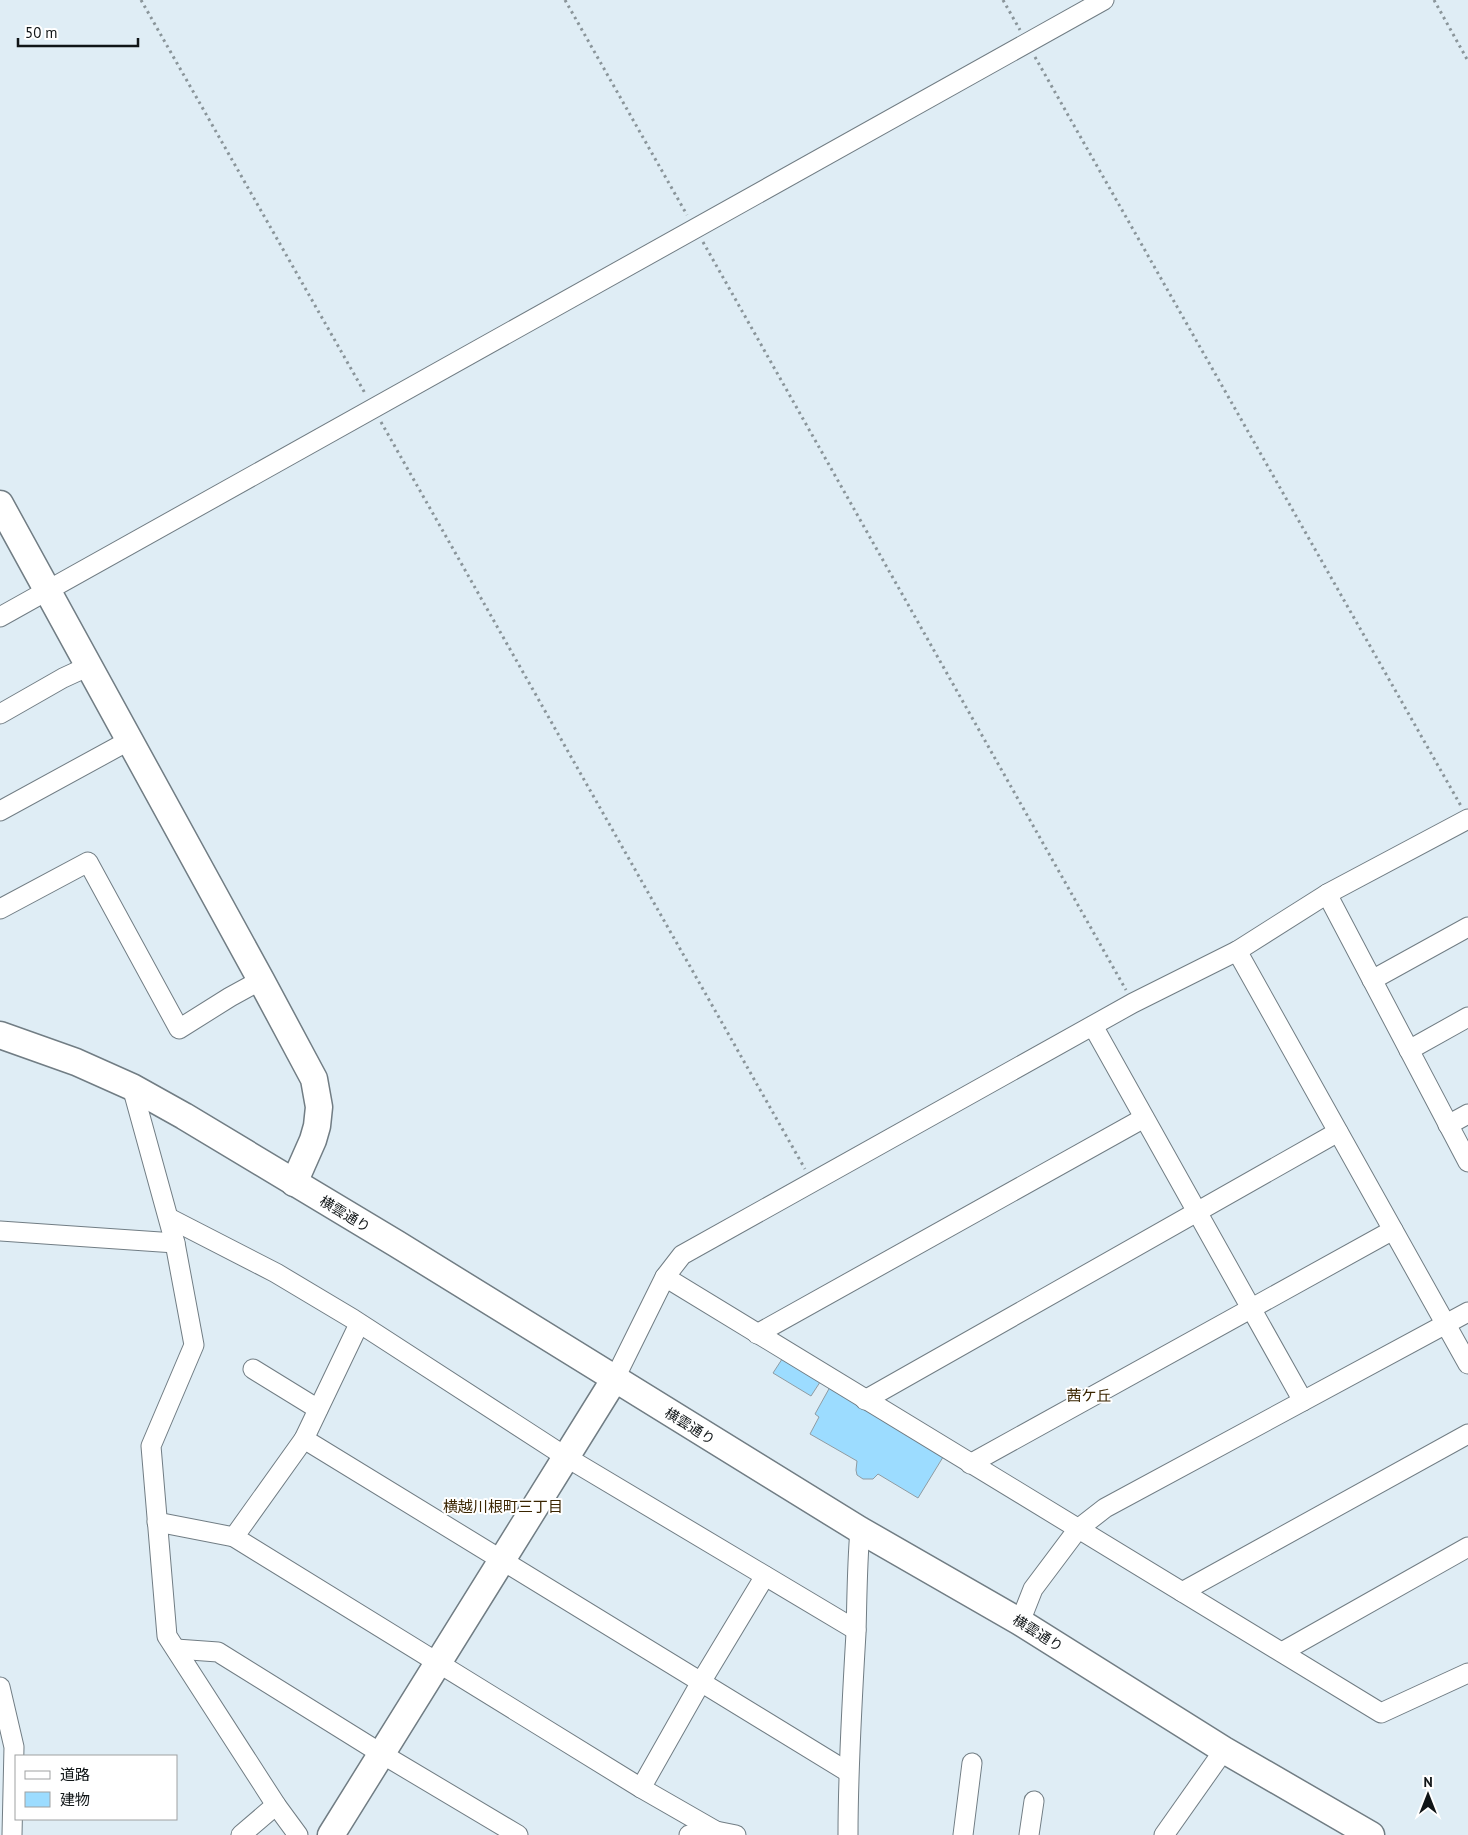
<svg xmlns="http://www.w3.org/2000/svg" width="1468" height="1835" font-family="'PT Sans','Noto Sans JP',sans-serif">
<rect width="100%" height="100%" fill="#dfedf5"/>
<g fill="#9cdcff" stroke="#8f9ca3">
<path d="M786,1353l38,23 -13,20 -38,-23z"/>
<path d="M830,1387l118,62 -30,49 -40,-24 -5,5h-10l-6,-4 -1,-5 1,-9 -47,-27 9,-17 -4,-3z"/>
</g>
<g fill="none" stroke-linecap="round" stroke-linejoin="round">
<g stroke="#717d84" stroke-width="21">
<g id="street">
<path d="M0,617l1104,-617"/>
<path d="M0,714l63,-36 26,-12"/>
<path d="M0,811l130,-71"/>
<path d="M1327,894l141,268"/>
<path d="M0,909l88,-47 91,167 51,-32 31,-17"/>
<path d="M1237,951l231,413"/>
<path d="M1372,980l96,-53"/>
<path d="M1093,1026l210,375"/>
<path d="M1409,1050l59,-33"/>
<path d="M132,1087l43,156 19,102 -43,101 16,190 109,169 22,30"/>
<path d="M1448,1125l20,-11"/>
<path d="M169,1218l107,55 77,46 213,138 290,173"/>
<path d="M0,1231l175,12"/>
<path d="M665,1277l716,436 87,-40"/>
<path d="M359,1324l-55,115 -70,98 407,251 75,43 20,4"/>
<path d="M757,1334l387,-216"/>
<path d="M253,1369l65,40"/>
<path d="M614,1380l51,-103 17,-22 451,-252 104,-52 90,-57 141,-75"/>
<path d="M865,1400l473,-268"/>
<path d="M304,1439l544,333"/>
<path d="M970,1464l423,-234"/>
<path d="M157,1522l77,15"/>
<path d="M1182,1592l286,-158"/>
<path d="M1020,1622l13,-33 45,-60 27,-21 363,-196"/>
<path d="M176,1649l42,3 164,102 136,81"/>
<path d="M1282,1652l186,-105"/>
<path d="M0,1687l14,60 -2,88"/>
<path d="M641,1788l60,-106 64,-106"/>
<path d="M241,1835l35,-30"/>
<path d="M689,1835l27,-4"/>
<path d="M848,1835c0,-67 4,-135 8,-202 1,-34 1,-68 4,-103"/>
<path d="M963,1835l9,-72"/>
<path d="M1029,1835l5,-34"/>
<path d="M1164,1835l60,-85"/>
</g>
</g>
<g stroke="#717d84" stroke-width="29">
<g id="secondary">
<path d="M0,504l261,476 53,99 5,28 -2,19 -4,14 -19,43"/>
<path d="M0,1035l76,27 56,25 52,29 213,128 463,286 160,92 204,128 147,85"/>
<path d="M331,1835l283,-455"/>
</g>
</g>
<g stroke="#8a959a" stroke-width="3" stroke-dasharray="2.5 4" stroke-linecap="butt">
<path d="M141,0l225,395"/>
<path d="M565,0l122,215"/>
<path d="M1003,0l17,30"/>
<path d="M1434,0l34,61"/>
<path d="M1035,57l426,749"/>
<path d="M703,242l423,748"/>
<path d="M381,422l424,747"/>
</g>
<use href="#street" stroke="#fff" stroke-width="19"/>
<use href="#secondary" stroke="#fff" stroke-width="26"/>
</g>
<g text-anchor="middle" stroke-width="4" stroke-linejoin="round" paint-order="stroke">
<g font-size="14" fill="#101517" stroke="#fff">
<text transform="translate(345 1214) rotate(31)" y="5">横雲通り</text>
<text transform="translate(690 1426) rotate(32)" y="5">横雲通り</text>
<text transform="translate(1038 1633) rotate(32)" y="5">横雲通り</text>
</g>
<g font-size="15" fill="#3a2500" stroke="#fff">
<text x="1089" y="1401">茜ケ丘</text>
<text x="503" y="1512">横越川根町三丁目</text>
</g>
</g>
<rect x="15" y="1755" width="162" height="65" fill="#ffffff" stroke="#9fa1a2"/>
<rect x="25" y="1771" width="25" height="8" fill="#ffffff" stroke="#9fa1a2"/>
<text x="60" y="1780" font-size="15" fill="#101517">道路</text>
<rect x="25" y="1792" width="25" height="15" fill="#9cdcff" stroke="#9fa1a2"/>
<text x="60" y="1805" font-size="15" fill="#101517">建物</text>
<g transform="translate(1428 1795)" stroke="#ffffff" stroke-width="4" paint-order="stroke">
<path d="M0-4L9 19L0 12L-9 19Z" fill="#101517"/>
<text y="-8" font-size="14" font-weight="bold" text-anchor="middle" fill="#101517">N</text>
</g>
<path d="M18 38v8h120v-8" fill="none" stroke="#101517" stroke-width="2.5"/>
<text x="25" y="38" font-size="15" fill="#101517" stroke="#ffffff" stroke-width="4" paint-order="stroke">50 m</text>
</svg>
